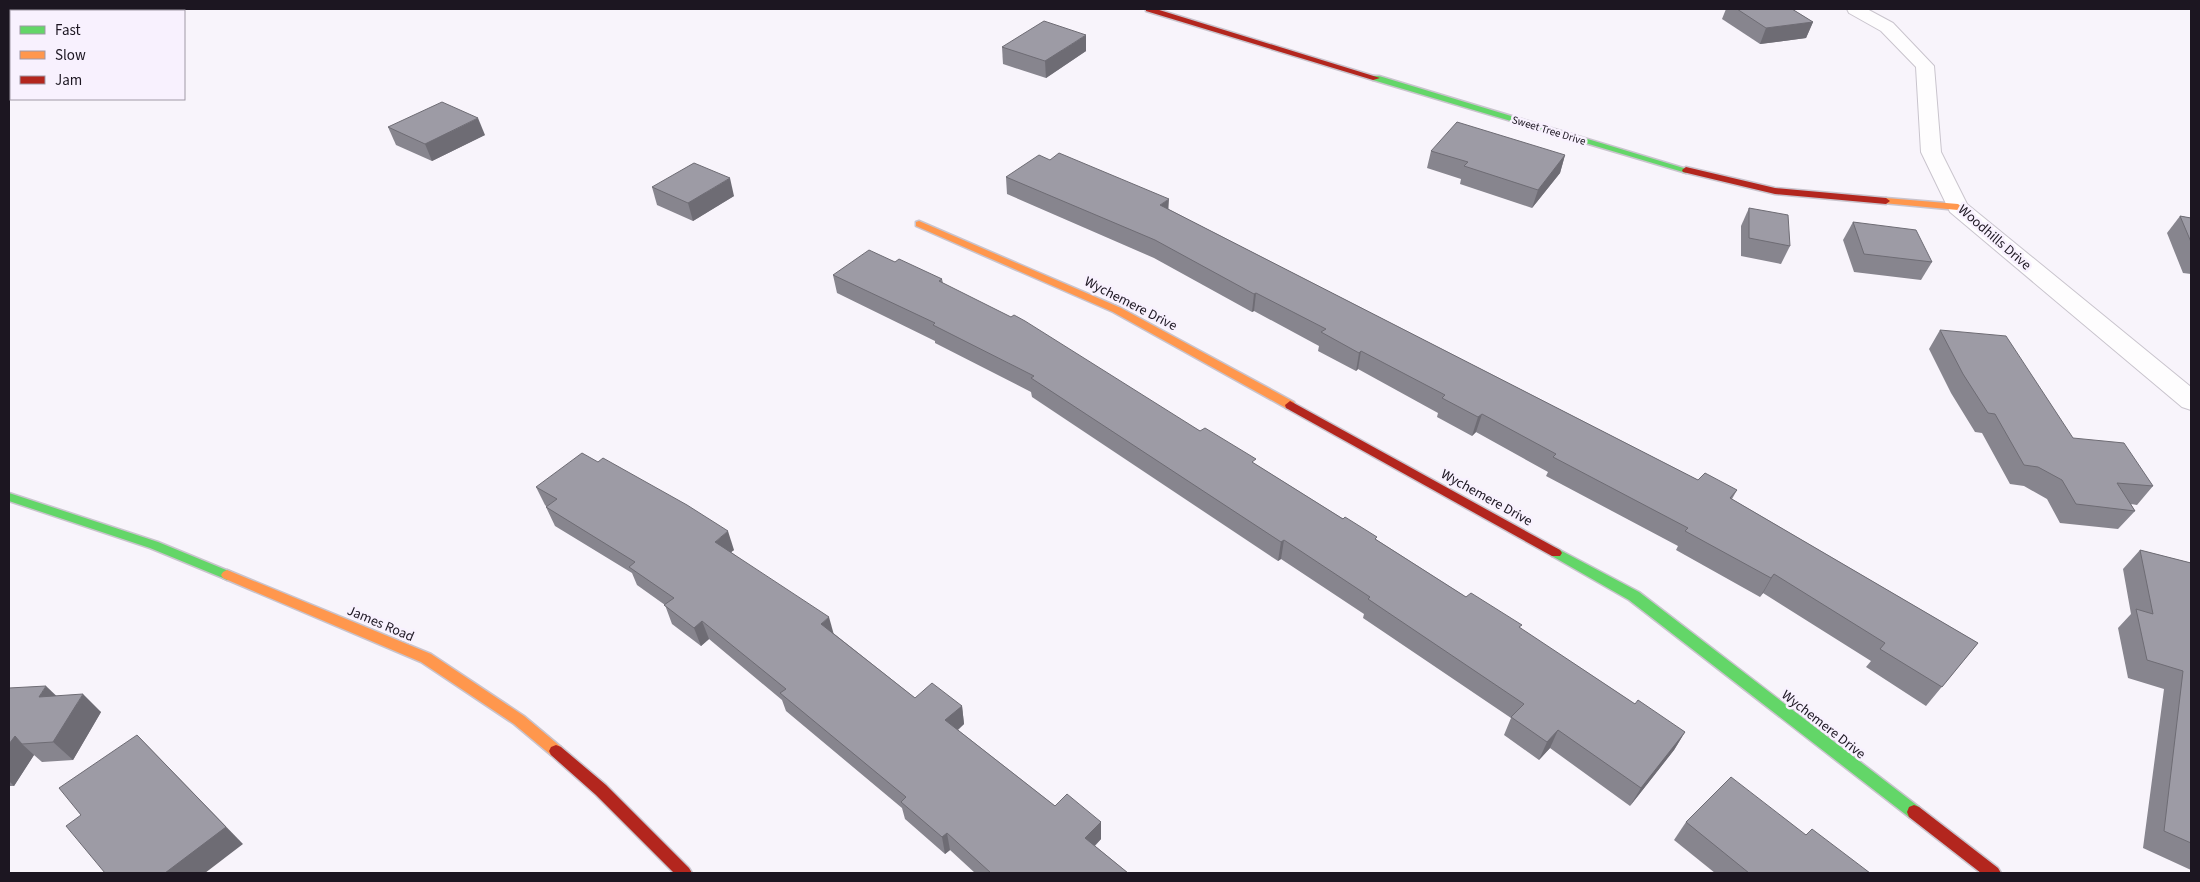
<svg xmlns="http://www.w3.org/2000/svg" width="2200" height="882" font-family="'Source Sans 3',sans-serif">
<rect width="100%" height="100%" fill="#f8f4fb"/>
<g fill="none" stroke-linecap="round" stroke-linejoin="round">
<g stroke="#c9c4cd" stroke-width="2">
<path id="street" d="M1847,9h20l26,14 41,43 7,86 26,52 224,183v23l-9,-3 -232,-195 -29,-60 -5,-85 -35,-36 -32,-18z"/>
</g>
<g stroke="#c9c4cd" stroke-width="3">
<g id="fast">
<path d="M1373,76h6l311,94 -4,3 -3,-1 -310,-92z"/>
<path d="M9,493l149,49 73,30 2,3 -2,3 -4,2 -4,-2 -73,-30 -141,-47z"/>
<path d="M1556,548l83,44 280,215 2,5 -2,5 -5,2 -5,-2 -280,-217 -77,-44 -2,-3 2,-3z"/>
</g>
</g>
<g stroke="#c9c4cd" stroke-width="3">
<g id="slow">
<path d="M1886,198l72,6 4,3 -4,3 -75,-7 -1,-2z"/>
<path d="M919,221l202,87 173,94 1,3 -5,4 -4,-1 -173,-96 -197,-86v-4z"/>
<path d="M227,570l204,84 93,62 37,31 2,4 -2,4 -5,2 -5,-2 -37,-31 -93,-62 -198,-84 -2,-3 2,-3z"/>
</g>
</g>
<g stroke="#c9c4cd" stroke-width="3">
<g id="jam">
<path d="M1146,9h10l224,69 -7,2 -227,-69z"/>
<path d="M1686,167l89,21 111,10 4,3 -4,3 -111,-10 -92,-22 -1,-2z"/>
<path d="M1290,401l270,149 2,3 -2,3h-8l-266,-148 -1,-3z"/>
<path d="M556,745l5,2 45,38 83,83 3,5h-18l-78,-78 -45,-40 -2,-4 2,-4z"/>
<path d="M1914,805l5,2 79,61 3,5h-20l-72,-56 -2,-5 2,-5z"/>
</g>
</g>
<use href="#street" fill="#fefdfe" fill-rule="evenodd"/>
<use href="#fast" fill="#63d668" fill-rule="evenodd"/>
<use href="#slow" fill="#ff974d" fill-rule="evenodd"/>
<use href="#jam" fill="#b3261e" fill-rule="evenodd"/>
</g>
<g fill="#87858e">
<path d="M1726,9h66l21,13 -7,16 -46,6 -38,-25z"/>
<path d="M1002,47l84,4 -40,27 -43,-14z"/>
<path d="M388,127l97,8 -53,26 -36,-16z"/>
<path d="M1431,151l134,4 -5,18 -28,35 -72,-24 1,-5 -34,-11z"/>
<path d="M1050,160l118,49 530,271 39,10 -5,9 246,144 -52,63 -60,-39 5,-6 -108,-68 -3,4 -84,-47 2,-4 -132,-70 2,-4 -72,-40 -4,4 -35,-19 1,-4 -80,-44 -2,2 -38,-20 1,-5 -65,-35 -2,1 -98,-54 -147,-64 -1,-17z"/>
<path d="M652,187l82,9 -41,25 -36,-16z"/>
<path d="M1749,208l41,38 -9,18 -40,-8v-30z"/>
<path d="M2180,216l11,2v56l-8,-1 -16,-40z"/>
<path d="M1853,222l79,40 -11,18 -67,-8 -11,-32z"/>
<path d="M833,275l109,4 1,4 257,148 55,33 122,76 89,57 54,31 115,76 50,28 -11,18 -44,56 -80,-58 -11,12 -35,-25 7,-17 -148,-100 1,-4 -83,-55 -3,2 -246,-164 -1,-5 -96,-49v-2l-98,-48z"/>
<path d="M1940,330l133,108 80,48 -16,19 -6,-1 4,7 -17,18 -58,-6 -13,-24 -23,-13 -14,-2 -28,-51 -7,-1 -24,-39 -22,-44z"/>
<path d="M536,487l198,63 -3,2 184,146 47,8 2,18 -6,6 97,76 46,33 -6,7 33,27h-153l-25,-23 -5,4 -40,-35 -3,-11 -116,-97 -4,-11 -73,-61 -8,7 -29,-22 -7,-19 -28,-20 -5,-12 -77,-47 -9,-19h1l-2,-2z"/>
<path d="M2140,550l51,13v307l-48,-22 21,-159 -36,-11 -10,-50 13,-14 -8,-45z"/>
<path d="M9,688l47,8 45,16 -28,48 -31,2 -8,-7 -20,31h-5z"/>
<path d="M1686,822l120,13 64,38h-155l-41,-33z"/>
</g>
<g fill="#6e6c74">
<path d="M1813,22l-7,16 -46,6 6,-16z"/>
<path d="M1086,35v16l-40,27 -1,-17z"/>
<path d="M478,118l7,17 -53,26 -7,-17z"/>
<path d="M1565,155l-5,18 -28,35 6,-18z"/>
<path d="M730,178l4,18 -41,25 -5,-18z"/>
<path d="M1169,199l-1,17 -8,-11z"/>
<path d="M1256,293l-2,18 -2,1 2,-18z"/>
<path d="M1361,351l-3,18 -2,2 3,-18z"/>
<path d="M1482,414l-6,18 -4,4 6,-19z"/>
<path d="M728,531l6,19 -13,10 -6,-18z"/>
<path d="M1284,540l-3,19 -3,2 3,-19z"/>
<path d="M1774,574l-11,19 -3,4 11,-19z"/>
<path d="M829,617l5,18 -13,-11z"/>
<path d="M702,621l7,18 -8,7 -7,-18z"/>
<path d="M46,686l19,18 -26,-7z"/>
<path d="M83,694l18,18 -28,48 -20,-18z"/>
<path d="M962,706l2,18 -16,14 -3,-18z"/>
<path d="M1558,730l-8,18 -11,12 8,-18z"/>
<path d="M1685,732l-11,18 -44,56 11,-18z"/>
<path d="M137,735l106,109 -38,29h-40z"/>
<path d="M15,736l7,8 12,11 -20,31 -5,-5v-37z"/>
<path d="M1101,822v17l-16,16v-17z"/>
<path d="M947,833l3,17 -5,4 -3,-17z"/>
</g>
<g fill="#9d9ba5" stroke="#6e6c74">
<path d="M1737,9h55l21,13 -47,6z"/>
<path d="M1044,21l42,14 -41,26 -43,-14z"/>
<path d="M442,102l36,16 -53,26 -37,-17z"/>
<path d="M1457,122l108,33 -27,35 -74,-24 4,-4 -37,-11z"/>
<path d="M1059,153l110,46 -9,6 538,275 7,-7 32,17 -7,8 248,145 -36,44 -62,-38 5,-6 -111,-69 -3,4 -86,-47 3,-3 -135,-71 3,-3 -74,-40 -4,3 -36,-19 3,-3 -84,-44 -2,2 -38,-21 5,-3 -70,-36 -2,1 -99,-54 -149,-63 33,-22 11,5z"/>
<path d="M694,163l36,15 -42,25 -36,-16z"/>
<path d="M1749,208l39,7 2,31 -41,-8z"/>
<path d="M2180,216l11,2v24z"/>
<path d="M1853,222l63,8 16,32 -68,-8z"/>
<path d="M869,250l26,12 4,-3 43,20 -3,2 72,36 3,-2 11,6 175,110 5,-3 51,31 -4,3 91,57 2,-2 32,20 -2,2 91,58 5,-4 51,32 -3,2 116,77 3,-4 47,32 -44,56 -83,-58 -11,12 -36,-25 13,-13 -156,-105 2,-2 -86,-57 -3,2 -250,-164 3,-2 -101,-51 2,-2 -102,-48z"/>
<path d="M1940,330l66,6 67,102 51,5 29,43 -36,-3 18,28 -59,-7 -14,-24 -24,-13 -14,-2 -29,-51 -7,-1 -25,-39z"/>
<path d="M582,453l16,9 5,-4 84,47 41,26 -13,11 114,75 -8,7 94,74 17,-15 30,23 -17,14 110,86 12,-12 34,28 -16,16 43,35h-137l-44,-40 -5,4 -41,-35 5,-5 -126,-104 6,-4 -84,-68 -8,7 -30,-23 10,-7 -45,-31 6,-5 -89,-55 11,-8 -21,-12z"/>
<path d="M2140,550l51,13v280l-27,-12 19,-160 -36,-11 -11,-51 17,5z"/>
<path d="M46,686l-7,11 44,-3 -30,48 -31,2 -7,-8 -6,8v-56z"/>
<path d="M137,735l89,92 -61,46h-60l-39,-47 15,-11 -22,-27z"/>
<path d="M1731,777l75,58 6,-6 58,44h-121l-63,-51z"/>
</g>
<g text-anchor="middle" stroke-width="5" stroke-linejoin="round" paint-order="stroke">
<g font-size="11" fill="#1c1621" stroke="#f8f1fe">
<text transform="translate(1549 130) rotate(17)" y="4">Sweet Tree Drive</text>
</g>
<g font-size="14" fill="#1c1621" stroke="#f8f1fe">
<text transform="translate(1995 237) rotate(41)" y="5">Woodhills Drive</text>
<text transform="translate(1131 303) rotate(27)" y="5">Wychemere Drive</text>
<text transform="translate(1487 497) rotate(29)" y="5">Wychemere Drive</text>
<text transform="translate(381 623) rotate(23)" y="5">James Road</text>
<text transform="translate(1824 724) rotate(38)" y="5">Wychemere Drive</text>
</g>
</g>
<rect width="2200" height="882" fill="none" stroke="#1c1621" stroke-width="20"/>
<rect x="10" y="10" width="175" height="90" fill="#f8f1fe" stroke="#a099a6"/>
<rect x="20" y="26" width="25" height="8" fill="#63d668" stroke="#a099a6"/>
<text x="55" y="35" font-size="15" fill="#1c1621">Fast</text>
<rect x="20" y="51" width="25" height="8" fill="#ff974d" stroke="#a099a6"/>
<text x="55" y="60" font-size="15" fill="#1c1621">Slow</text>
<rect x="20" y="76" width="25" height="8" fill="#b3261e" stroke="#a099a6"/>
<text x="55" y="85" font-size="15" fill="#1c1621">Jam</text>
</svg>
